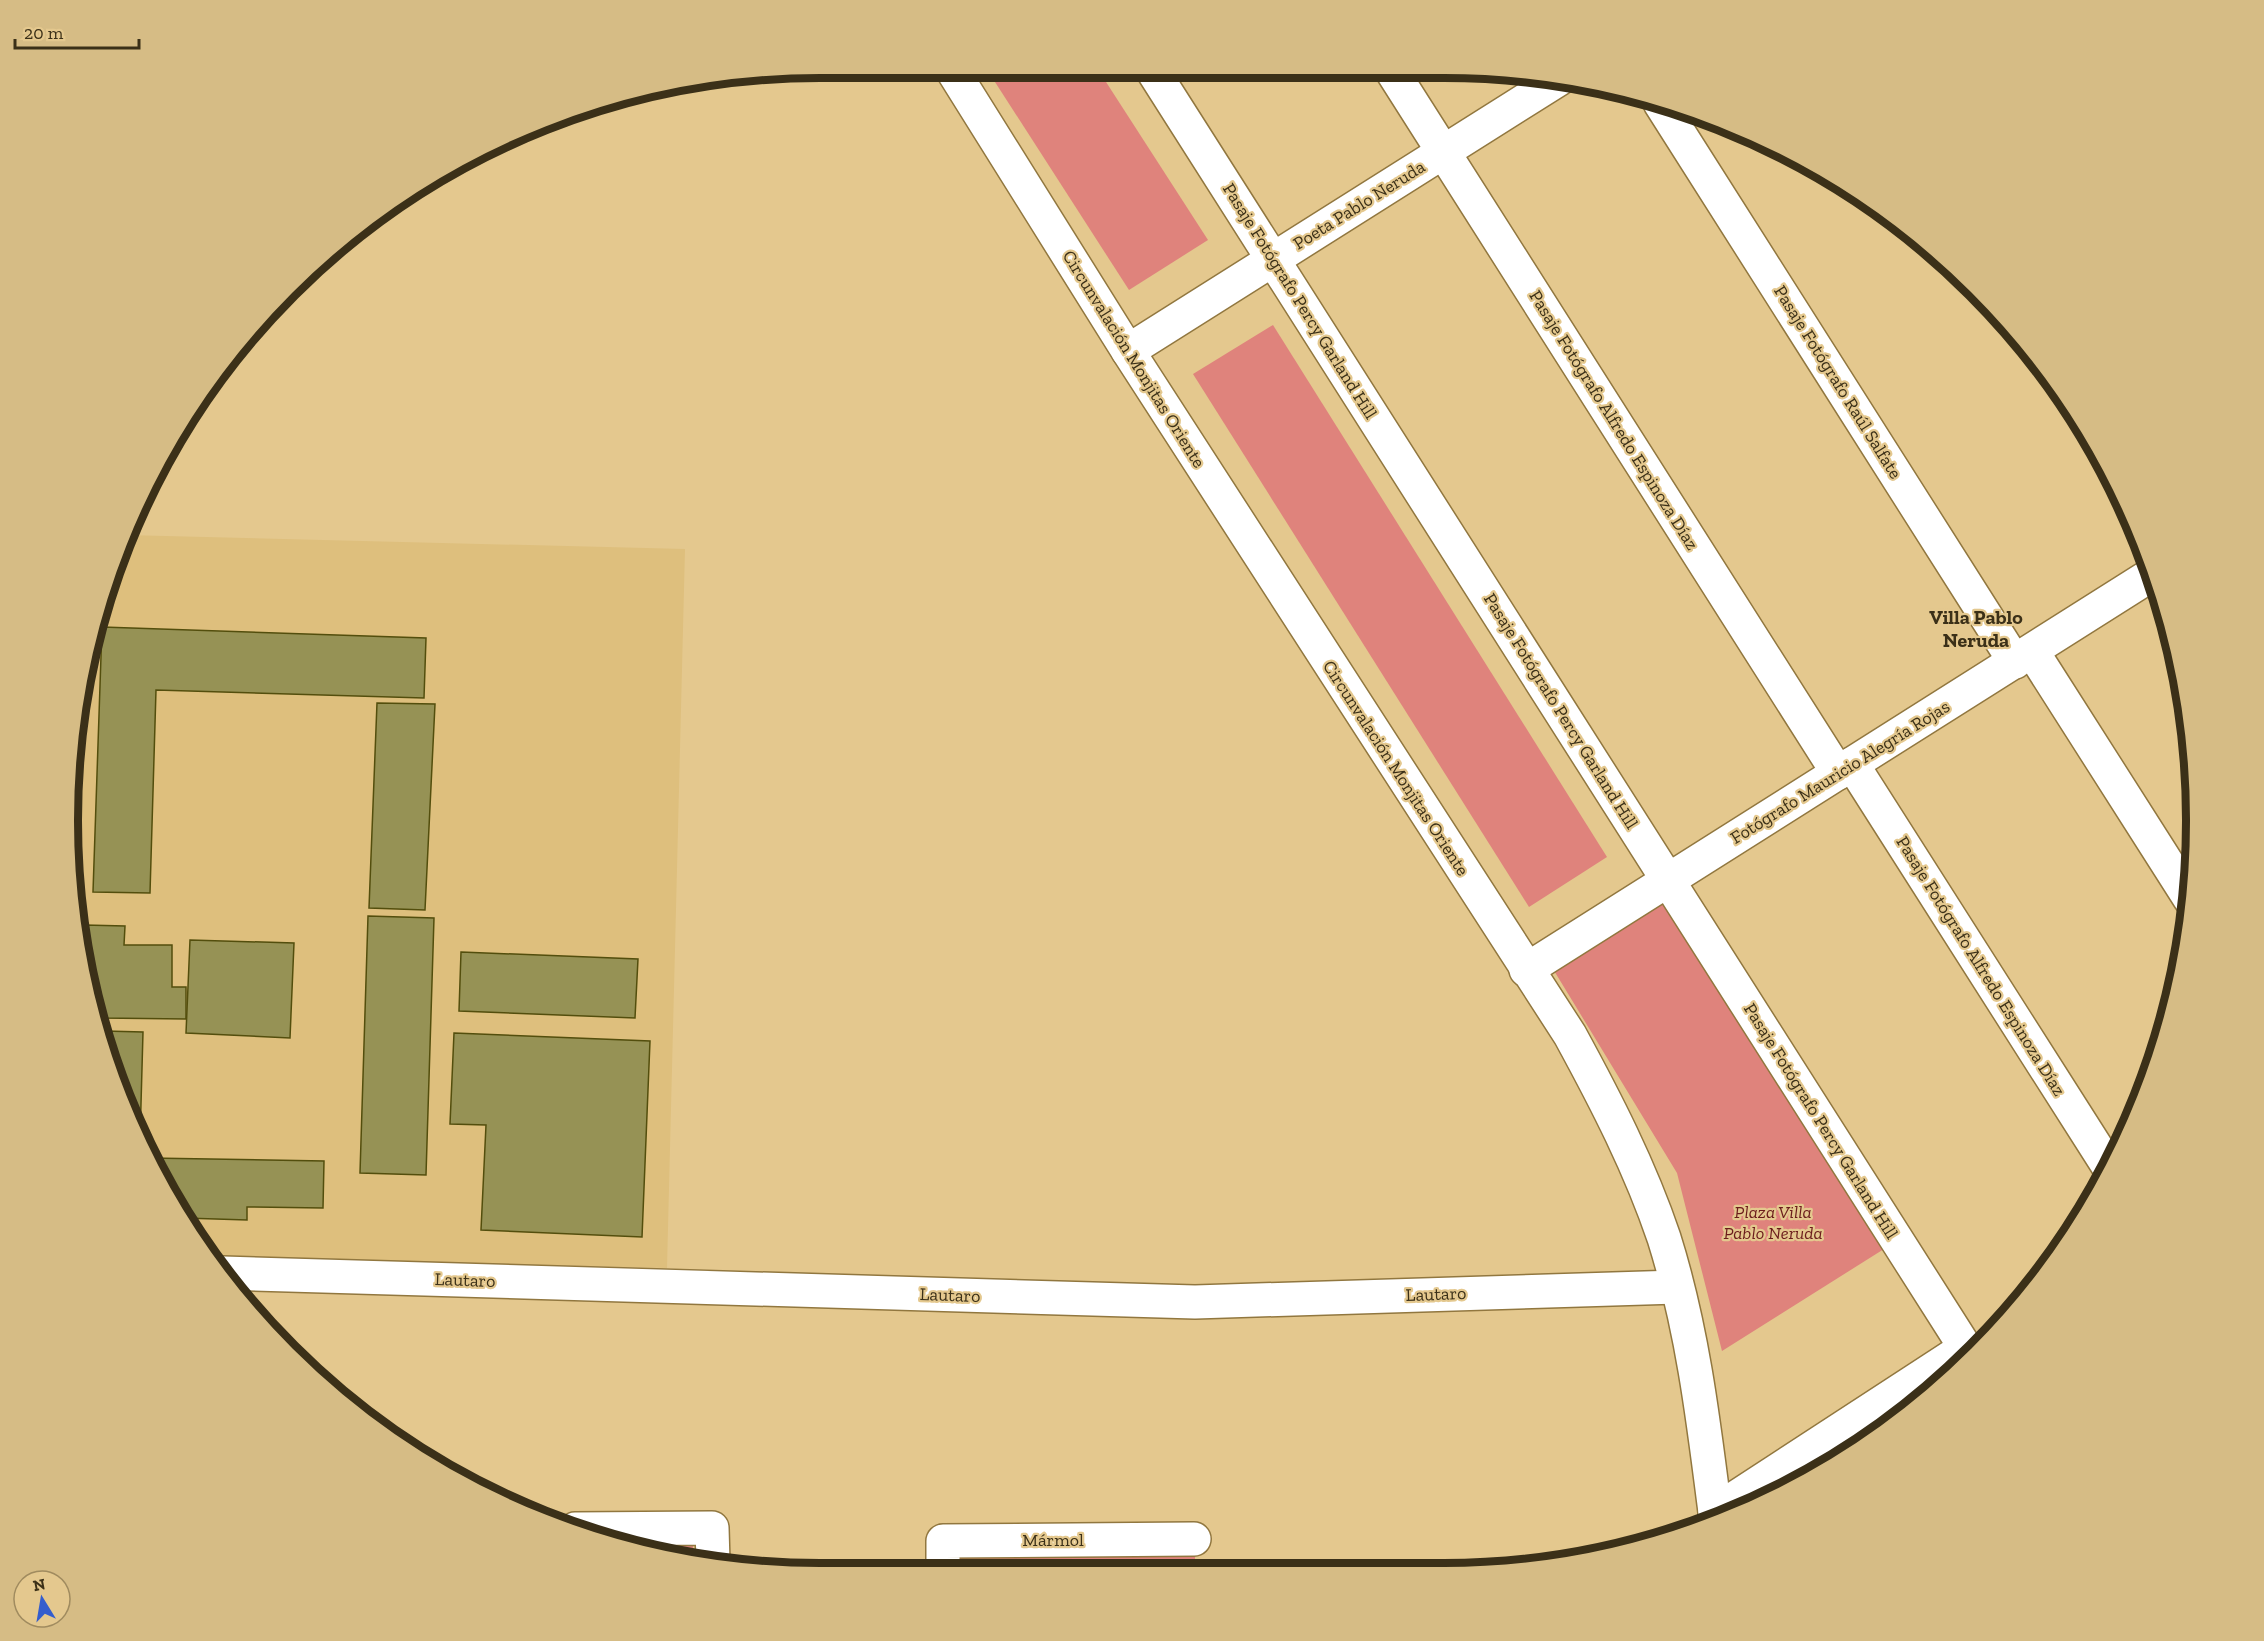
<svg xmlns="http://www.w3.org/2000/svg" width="2264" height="1641" font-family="'Zilla Slab',serif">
<rect width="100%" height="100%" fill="#e4c88e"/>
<path fill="#debf7d" d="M125,535l560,14 -18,719 -455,-11 -43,-60 -44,-88 -51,-191v-196l33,-143z"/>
<g fill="#df837c">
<path d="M986,68h111l111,172 -79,50z"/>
<path d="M1273,325l334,532 -78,50 -336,-533z"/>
<path d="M1669,898l215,351 -162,102 -45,-178 -124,-204z"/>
<path d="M613,1543l80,1v15l-68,-11z"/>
<path d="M1195,1554v15l-236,2v-15z"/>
</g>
<g fill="#969255" stroke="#534e0d" stroke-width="1.5">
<path d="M102,627l324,11 -2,60 -268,-8 -6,203 -57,-1z"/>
<path d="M377,703l58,1 -10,206 -56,-2z"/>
<path d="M368,916l66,2 -8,257 -66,-2z"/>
<path d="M84,925l41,1 -1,19h48v42h14v32l-85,-1 -18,-65z"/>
<path d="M190,940l104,3 -4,95 -104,-5z"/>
<path d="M461,952l177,7 -3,59 -176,-7z"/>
<path d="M104,1031l39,1 -3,108 -15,-31z"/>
<path d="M454,1033l196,8 -8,196 -161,-7 5,-105 -36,-1z"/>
<path d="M149,1158l175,3 -1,47 -76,-1v13l-63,-2 -15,-21z"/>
</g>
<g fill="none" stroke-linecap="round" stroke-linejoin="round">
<g stroke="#91773f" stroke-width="36">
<g id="minor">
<path d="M951,68l177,283 442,684c36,66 70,132 94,203 29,92 40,187 52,282"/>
<path d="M1151,68l819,1287"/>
<path d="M1390,68l448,705"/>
<path d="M1660,103l355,559"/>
<path d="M1128,351l431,-272"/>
<path d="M2032,651l158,248"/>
<path d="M1852,764l258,405"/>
<path d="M1526,970l628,-397"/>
<path d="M223,1273l972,29 482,-15"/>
<path d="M1715,1511l250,-163"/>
<path d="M575,1529l137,-1 1,34"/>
<path d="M943,1571v-30l251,-2"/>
</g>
</g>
<use href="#minor" stroke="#fff" stroke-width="33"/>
</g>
<g text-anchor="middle" stroke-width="4.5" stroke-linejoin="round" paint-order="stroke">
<g font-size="18" fill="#3b3018" stroke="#e4c88e">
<text transform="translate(1359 205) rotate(-32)" y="6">Poeta Pablo Neruda</text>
<text transform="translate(1300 301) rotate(58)" y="6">Pasaje Fotógrafo Percy Garland Hill</text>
<text transform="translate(1134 359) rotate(58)" y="6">Circunvalación Monjitas Oriente</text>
<text transform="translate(1838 382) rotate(58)" y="6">Pasaje Fotógrafo Raúl Salfate</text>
<text transform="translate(1614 420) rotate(58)" y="6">Pasaje Fotógrafo Alfredo Espinoza Díaz</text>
<text transform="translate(1561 711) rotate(58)" y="6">Pasaje Fotógrafo Percy Garland Hill</text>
<text transform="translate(1396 768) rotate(57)" y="6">Circunvalación Monjitas Oriente</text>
<text transform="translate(1840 772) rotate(-32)" y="6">Fotógrafo Mauricio Alegría Rojas</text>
<text transform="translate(1981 966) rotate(58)" y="6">Pasaje Fotógrafo Alfredo Espinoza Díaz</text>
<text transform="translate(1821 1121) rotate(58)" y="6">Pasaje Fotógrafo Percy Garland Hill</text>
<text transform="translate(465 1280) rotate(2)" y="6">Lautaro</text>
<text transform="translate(1436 1294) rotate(-2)" y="6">Lautaro</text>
<text transform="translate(950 1295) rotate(2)" y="6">Lautaro</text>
<text x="1053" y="1546">Mármol</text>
</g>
<g font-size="18" font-style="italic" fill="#6b1c1c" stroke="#e4c88e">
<text x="1773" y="1218">Plaza Villa<tspan x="1773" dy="21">Pablo Neruda</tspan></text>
</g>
<g font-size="20" font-weight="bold" fill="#3b3018" stroke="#e4c88e">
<text x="1976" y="624">Villa Pablo<tspan x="1976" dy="23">Neruda</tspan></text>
</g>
</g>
<path d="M0 0H2264V1641H0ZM820 78H1444A742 742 0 0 1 2186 820V821A742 742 0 0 1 1444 1563H820A742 742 0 0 1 78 821V820A742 742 0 0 1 820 78Z" fill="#d6bc85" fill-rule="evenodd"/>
<path fill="none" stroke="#3b3018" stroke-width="8" d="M820 78H1444A742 742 0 0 1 2186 820V821A742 742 0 0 1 1444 1563H820A742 742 0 0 1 78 821V820A742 742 0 0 1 820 78Z"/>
<g transform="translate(42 1599) rotate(349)"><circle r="28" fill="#e4c88e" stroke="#a08b5f" stroke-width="1.5"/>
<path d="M0-4.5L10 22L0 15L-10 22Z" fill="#345dcd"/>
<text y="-9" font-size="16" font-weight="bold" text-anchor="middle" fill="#3b3018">N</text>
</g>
<path d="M15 39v9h124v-9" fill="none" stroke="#3b3018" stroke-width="3"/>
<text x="24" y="39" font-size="18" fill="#3b3018" stroke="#e4c88e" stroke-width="4.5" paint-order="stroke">20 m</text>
</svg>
